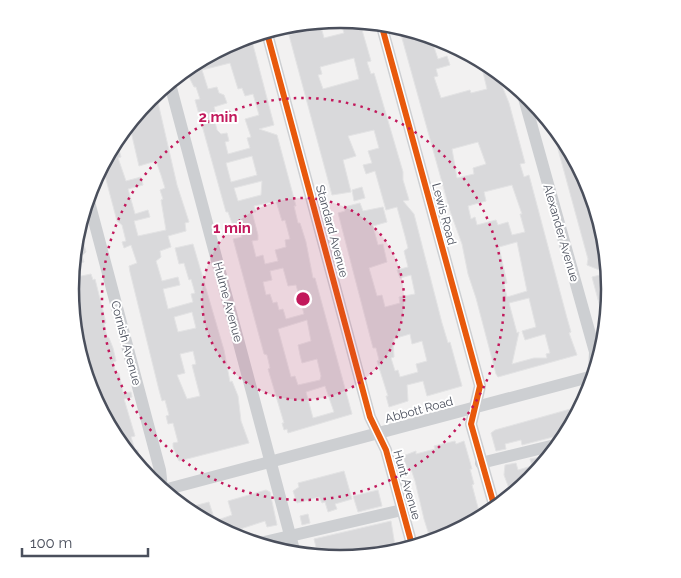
<svg xmlns="http://www.w3.org/2000/svg" width="681" height="578" font-family="Raleway,sans-serif">
<rect width="100%" height="100%" fill="#f2f1f1"/>
<g fill="#d9d9db" stroke="#e3e3e4" fill-rule="evenodd">
<path d="M340,19l20,4 11,38 -4,1 4,12 3,-1 29,99v8l6,20 -6,1 11,13 28,109 6,20 2,-1 12,44 -35,10 -4,-15 -16,4 1,16 -19,6 -3,-11h2l-11,-35 2,-1 -3,-12h-3l-35,-135 7,-2 -1,-4 16,-4 3,8 20,-4 4,15 -14,4 5,19 5,-1 4,18 -18,6 8,28 5,-1 3,12 15,-4 -1,-6 16,-3 -4,-19 -11,3 -3,-8 11,-3 -4,-16 4,-3 -3,-12 -8,-29 -11,3 -11,-39 -9,3 -3,-9 9,-2 -4,-12 11,-3 -5,-18 -26,6 8,20 -13,4 8,32 -19,3 -43,-160 17,-5 -1,-4 15,-3 4,15 20,-5zM354,58l5,21 -36,10 -5,-14 4,-1 -2,-7zM410,334l2,10 10,-3 5,20 -11,3 2,8 -18,5 -2,-7 -3,1 -4,-13 3,-1 -1,-18z"/>
<path d="M400,31l28,5 3,9 2,-1 5,15 9,-3 3,9 -14,4 2,7 -4,1 7,21 29,-8 1,3 16,-4 -6,-25 17,12 11,27 16,60 -5,1 4,13 5,-2 38,143 4,14 -2,1 8,22 -79,22 -2,-3 -20,-76 -8,-24 -6,-30 -12,-33zM478,142l8,22 -13,4 1,6 -17,4 -5,-29zM512,185l10,29h-2l5,18 -13,3 -4,-13 -10,3 -2,-5 -19,5 -2,-8 -4,2 -3,-13 18,-5 -2,-9zM517,242l10,49 -20,6 -3,-13 3,-1 -8,-36zM529,298l7,29 -14,4 3,9 20,-6 5,19 -4,1 1,4h-13l-22,6 7,-32 -2,1 -8,-30z"/>
<path d="M251,37l23,88 -15,4 18,6 19,71h-2l4,17h2l6,19 7,36h2l37,136 -64,19 -1,-4 -3,1 -2,-7h2l-16,-54 2,-1 -3,-13 -3,-1 -31,-115 9,-2 -4,-13 -5,2 -5,-14h-2l-31,-112 5,-1 -4,-12h-2l-7,-14 18,-12 17,-5 -2,-5 17,-12zM230,63l8,26 4,-1 3,8 8,-2 6,21 -14,4 6,18 -4,1 3,10 -22,6 -3,-12 4,-1 -2,-8 -6,1 -4,-4 -3,-12 3,-1 -3,-10 13,-4 -3,-8 -5,-2 -2,-6 -9,2 -6,-19zM252,156l5,19 -26,7 -5,-19zM262,181l-1,14 -23,6 -4,-13zM276,201l6,20 3,-1 5,19 -5,1 1,7 -11,3 3,11 -13,3 -2,-9 -7,2 -4,-16 6,-1v-5l-6,-23h4l-2,-6zM283,268l5,18 8,-1 8,29 -18,5 -3,-10 -4,1 -2,-8 -4,1 -3,-9 -4,1 -3,-13 9,-2 -2,-9zM307,320l4,21 -13,4 2,10 2,8 15,-4 4,17 -1,4 -22,5 -3,-9 -4,1 -13,-48zM325,386l9,26 -21,6 -7,-26z"/>
<path d="M156,94l21,91 12,37 -4,1 1,8 -18,5 3,11 -11,4 1,6 -5,4 6,20 16,-4 2,8 -17,4 5,20 25,-7 -2,-8 4,-1 -4,-14 -2,1 -5,-17 -5,1 -4,-16 18,-4 31,106 6,32 2,-1 6,15 3,25 8,22 -70,18 -6,-14v-4l5,-1 -5,-19 -5,1 -2,-8 3,-1 -4,-15 -3,1 -3,-11 -29,-118 -1,-6 8,-3 -6,-18 -7,3 -2,-6 4,-1 -4,-16 -5,-4 -14,-53 15,-22 3,11 -3,1 8,23 15,-4 2,8 -15,4 7,25 13,-4 2,7 -16,4 4,15 28,-6 -5,-30 2,-1 -3,-9 5,-2 -4,-13 -5,-14 -17,5 -9,-39 4,-7 7,-1 -2,-6 11,-15zM192,312l4,16 -18,4 -4,-15zM193,351l3,13 -4,1 8,31 -13,3 -10,-24 8,-2 -5,-19z"/>
<path d="M553,131l17,24 5,17 3,-1 2,7 2,-1 8,30 4,-1 12,61 -3,1 1,4 -17,-7 1,-6z"/>
<path d="M362,187l3,11 -11,3 -2,-11z"/>
<path d="M81,234l5,18 -4,4 2,6 -9,2z"/>
<path d="M91,274l2,6 2,-1 11,44 -2,1 3,13 2,1 4,10 3,13 -3,1 3,12 3,-1 4,20 8,-1 1,5 -8,2 11,37 -4,1 4,13h3l3,18 -48,-72 -23,-107 2,-11z"/>
<path d="M604,274l2,7 3,-1 2,9 -7,33 -12,-45z"/>
<path d="M574,408l2,6 -17,24 -6,-1 -31,8 -1,-5 -16,4 1,5 -10,2 -5,-18 4,-3z"/>
<path d="M455,441l1,3 8,-3 8,28h-2l4,15 -2,1 8,30 -27,18 -10,2 1,4 -11,2 -1,-4 -2,1 -6,-19 -9,-38 -4,-12 -4,-1 -4,-12 13,-5v3l19,-5 -1,-3z"/>
<path d="M542,457l1,6 -12,17 -20,14 -7,-19 1,-10 11,-2 2,7 14,-4 -2,-7z"/>
<path d="M344,471l8,28 -17,5 2,5 -9,3 -3,-10 -3,1 -3,-6 -22,6 -4,-12 6,-4 -1,-4z"/>
<path d="M266,490l4,2 7,33 -10,2 -2,-6 -37,12 -38,-26 19,-5 6,19 17,-6 -4,-14z"/>
<path d="M378,490l4,16 -24,6 -5,-16z"/>
<path d="M308,514l2,9 -8,2 -2,-9z"/>
<path d="M391,521l4,25 -55,13 -22,-4 -4,-16z"/>
</g>
<g fill="none" stroke-linecap="round" stroke-linejoin="round">
<g stroke="#cdcfd2" stroke-width="12">
<path d="M382,27l98,359 -9,38 23,81"/>
<path d="M267,33l103,384 16,33 26,95"/>
<path d="M170,84l124,466"/>
<path d="M522,91l73,261 -1,23"/>
<path d="M88,198l72,272 2,18"/>
<path d="M481,463l74,-18"/>
<path d="M164,490l429,-114"/>
<path d="M260,543l142,-33"/>
</g>
<g stroke="#fff" stroke-width="9">
<g id="cycleway">
<path d="M382,27l98,359 -9,38 23,81"/>
<path d="M267,33l103,384 16,33 26,95"/>
</g>
</g>
<use href="#cycleway" stroke="#e8590c" stroke-width="6"/>
</g>
<circle cx="303" cy="299" r="101" fill="#c2185b" fill-opacity=".12"/>
<g fill="none" stroke="#c2185b" stroke-width="2.5" stroke-dasharray="2.5 5">
<circle cx="303" cy="299" r="101"/>
<circle cx="303" cy="299" r="201"/>
</g>
<g text-anchor="middle" stroke-width="4" stroke-linejoin="round" paint-order="stroke">
<g font-size="12" fill="#4a4f5c" stroke="#fff">
<text transform="translate(444 214) rotate(75)" y="4">Lewis Road</text>
<text transform="translate(332 231) rotate(75)" y="4">Standard Avenue</text>
<text transform="translate(561 233) rotate(74)" y="4">Alexander Avenue</text>
<text transform="translate(228 302) rotate(75)" y="4">Hulme Avenue</text>
<text transform="translate(126 343) rotate(75)" y="4">Cornish Avenue</text>
<text transform="translate(419 410) rotate(-15)" y="4">Abbott Road</text>
<text transform="translate(407 485) rotate(74)" y="4">Hunt Avenue</text>
</g>
</g>
<path d="M0 0H681V578H0ZM79 289a261 261 0 1 1 522 0a261 261 0 1 1-522 0Z" fill="#fff" fill-rule="evenodd"/>
<path fill="none" stroke="#4a4f5c" stroke-width="2.5" d="M79 289a261 261 0 1 1 522 0a261 261 0 1 1-522 0Z"/>
<circle cx="303" cy="299" r="8" fill="#c2185b" stroke="#fff" stroke-width="2.5"/>
<g font-size="15" text-anchor="middle" font-weight="bold" fill="#c2185b" stroke="#fff" stroke-width="4" stroke-linejoin="round" paint-order="stroke">
<text x="218" y="122">2 min</text>
<text x="232" y="233">1 min</text>
</g>
<path d="M22 548v8h126v-8" fill="none" stroke="#4a4f5c" stroke-width="2.5"/>
<text x="30" y="548" font-size="15" fill="#4a4f5c" stroke="#ffffff" stroke-width="4" paint-order="stroke">100 m</text>
</svg>
